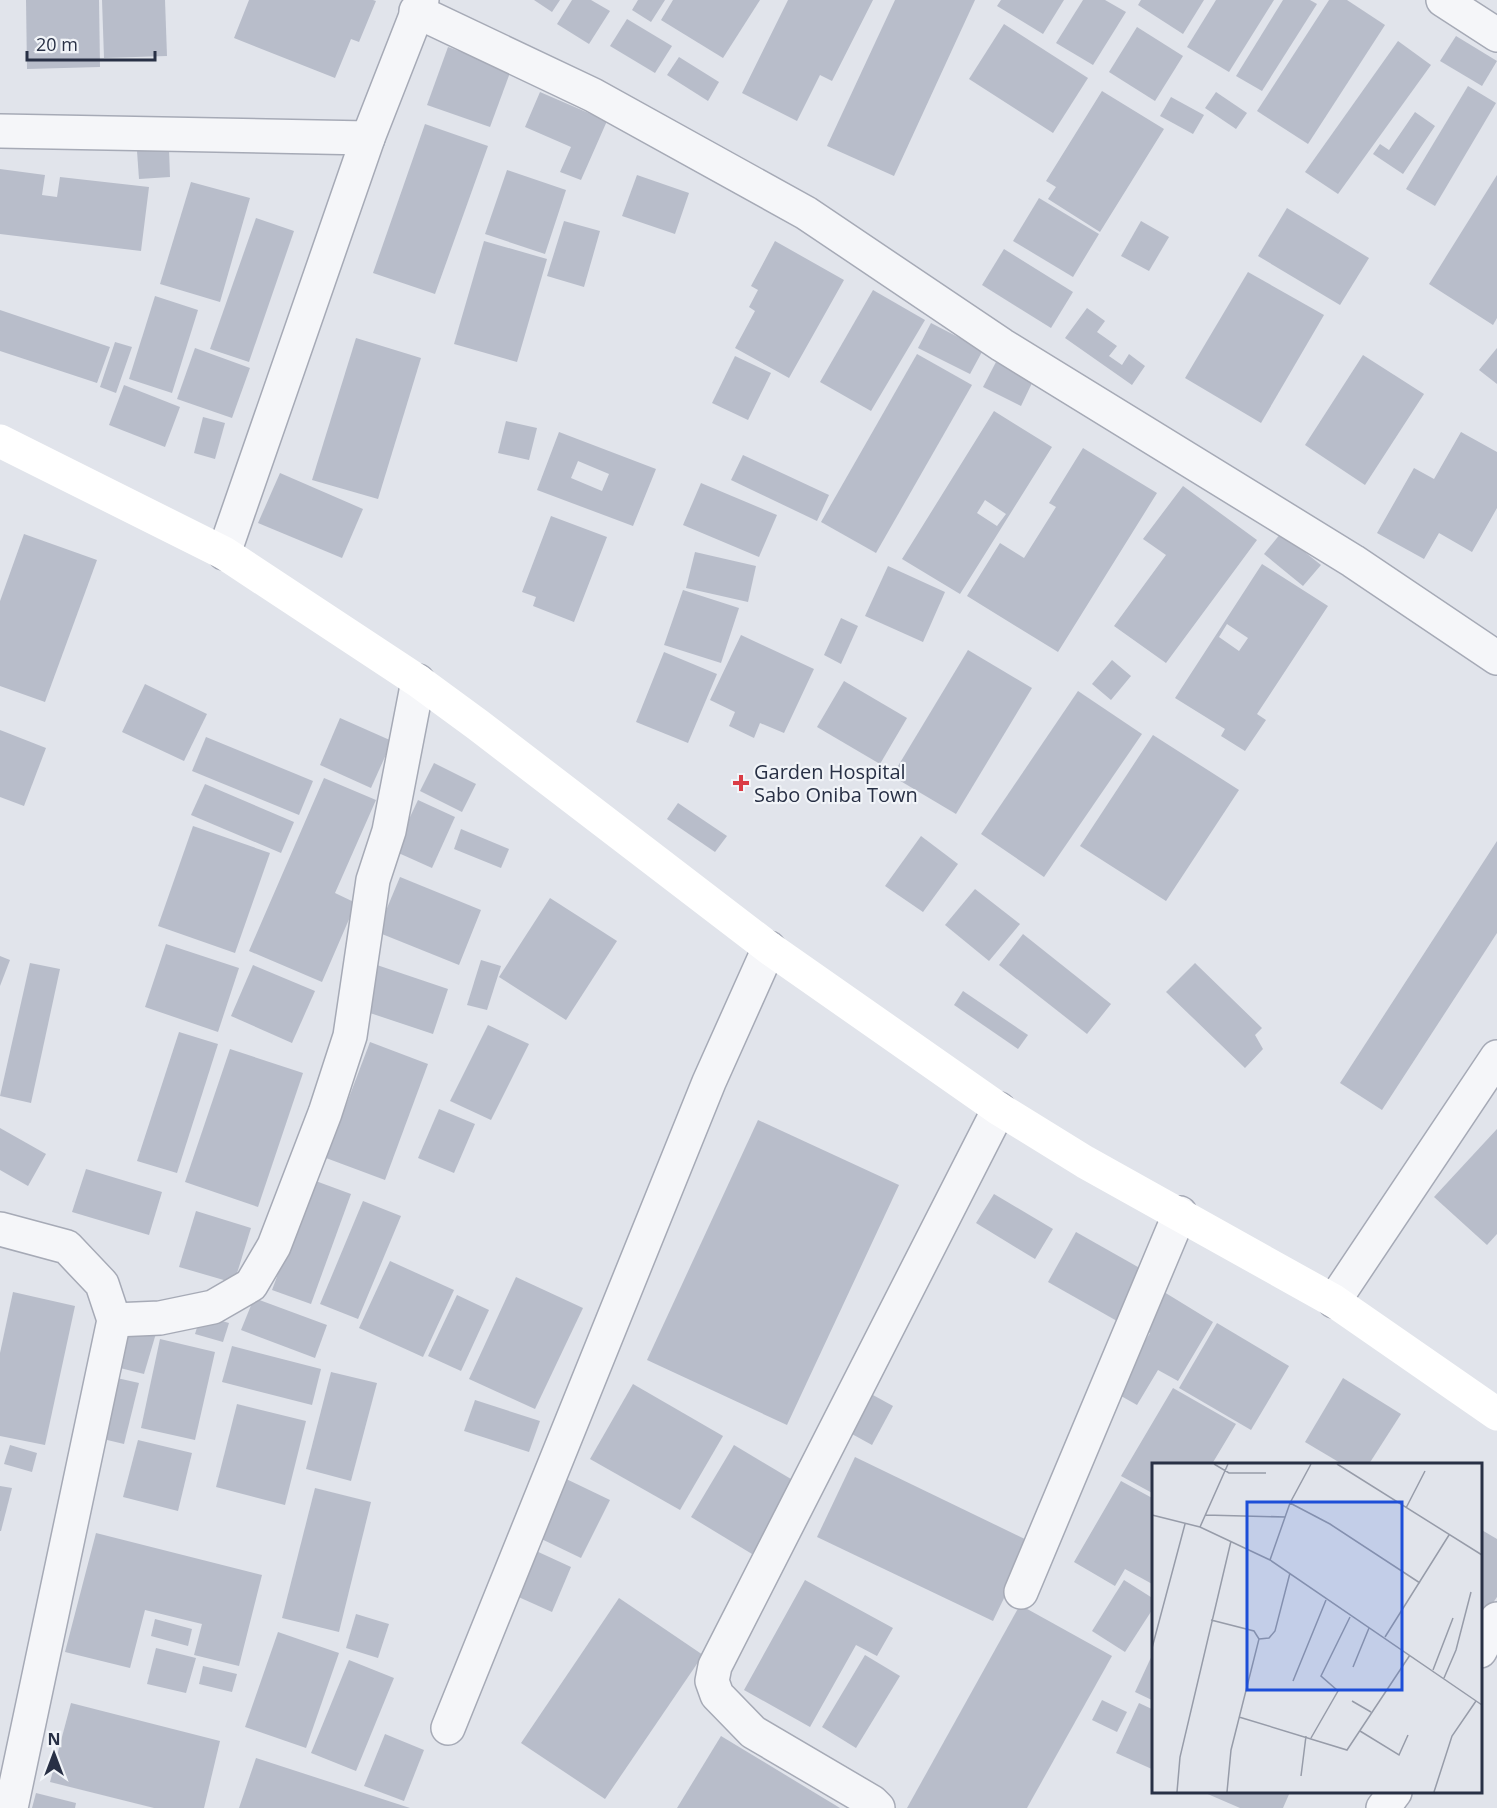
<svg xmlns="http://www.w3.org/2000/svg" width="1497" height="1808" font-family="'Open Sans',sans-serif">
<rect width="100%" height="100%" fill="#e1e4eb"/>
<g fill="#b8bdca" fill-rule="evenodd">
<path d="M26,0h73l1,67 -73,2z"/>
<path d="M102,0h63l2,56 -63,2z"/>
<path d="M249,0h124l3,1 -17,41 -8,-3 -16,39 -101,-40z"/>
<path d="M534,0h26l-8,12z"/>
<path d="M572,0h19l19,11 -21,33 -32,-20z"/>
<path d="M638,0h27l-14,22 -19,-12z"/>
<path d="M673,0h87l-37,58 -62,-38z"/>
<path d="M788,0h85l-41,81 -12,-6 -23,46 -55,-28z"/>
<path d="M895,0h80l-81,176 -67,-30z"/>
<path d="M1001,0h63l-21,34 -46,-28z"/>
<path d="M1083,0h22l21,12 -33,53 -37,-22z"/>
<path d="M1141,0h63l-21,34 -45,-29z"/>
<path d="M1216,0h58l-45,72 -42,-25z"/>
<path d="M1283,0h27l7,4 -55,87 -26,-15z"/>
<path d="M1329,0h18l38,25 -77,119 -51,-33z"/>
<path d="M627,19l45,27 -17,27 -45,-27z"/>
<path d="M1004,24l84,54 -35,55 -84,-54z"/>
<path d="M1137,27l46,29 -28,45 -46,-29z"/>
<path d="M1456,36l41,25 -15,25 -42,-25z"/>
<path d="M1398,41l33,24 -93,129 -33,-22z"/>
<path d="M448,47l63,23 -21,57 -63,-22z"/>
<path d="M679,57l40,25 -11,19 -41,-26z"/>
<path d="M1468,86l28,17 -61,103 -29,-17z"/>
<path d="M1102,91l62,38 -64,103 -52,-33 8,-12 -10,-6z"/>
<path d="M540,92l67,29 -26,59 -21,-8 11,-25 -46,-20z"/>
<path d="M1216,92l31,21 -11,16 -31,-21z"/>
<path d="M1171,97l33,18 -11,19 -33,-18z"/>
<path d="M1415,112l20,14 -32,48 -30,-20 7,-10 9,6z"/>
<path d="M425,124l63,22 -53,148 -62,-21z"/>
<path d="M169,149l1,28 -31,2 -2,-28z"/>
<path d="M0,169l45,6 -3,20 15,2 3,-20 89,10 -8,64 -141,-17z"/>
<path d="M507,170l59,20 -21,64 -60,-20z"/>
<path d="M637,175l52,18 -14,41 -53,-18z"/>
<path d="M1497,175v143l-4,7 -64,-41z"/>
<path d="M191,182l59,16 -30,104 -60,-18z"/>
<path d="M1039,198l60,36 -26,43 -60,-36z"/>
<path d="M1287,208l82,50 -29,47 -82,-49z"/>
<path d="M256,218l38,13 -45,131 -39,-13z"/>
<path d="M564,221l36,10 -16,56 -37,-11z"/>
<path d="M1141,221l28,16 -20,34 -28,-15z"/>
<path d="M484,241l63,18 -30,103 -63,-18z"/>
<path d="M775,241l69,39 -55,98 -54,-30 20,-37 -6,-4 9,-17 -7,-4z"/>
<path d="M1004,249l69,43 -22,36 -69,-43z"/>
<path d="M1248,272l76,43 -63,108 -76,-45z"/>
<path d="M873,290l52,30 -54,91 -51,-29z"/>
<path d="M155,296l43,14 -26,83 -43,-14z"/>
<path d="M1087,308l18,13 -8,11 20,14 -8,10 13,9 7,-11 16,12 -13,19 -67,-47z"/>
<path d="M0,310l110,37 -13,36 -97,-32z"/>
<path d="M931,323l52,27 -13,24 -52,-26z"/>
<path d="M356,338l65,20 -43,141 -66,-19z"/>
<path d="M115,342l17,5 -16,46 -16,-6z"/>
<path d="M195,348l55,20 -18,50 -55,-19z"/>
<path d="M1497,348v36l-18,-14z"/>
<path d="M917,354l55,31 -96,168 -55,-31z"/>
<path d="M1363,355l61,39 -59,91 -60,-40z"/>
<path d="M735,356l36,17 -23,47 -36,-17z"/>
<path d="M996,362l37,19 -12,25 -38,-19z"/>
<path d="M124,385l56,22 -15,40 -56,-22z"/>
<path d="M994,411l58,36 -92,147 -58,-35zM985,500l21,14 -9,12 -20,-13z"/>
<path d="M203,417l22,6 -10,36 -21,-6z"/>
<path d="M506,421l31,7 -8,32 -31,-7z"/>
<path d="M559,432l97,37 -23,57 -96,-36zM578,461l31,13 -7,17 -31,-13z"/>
<path d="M1461,432l36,20v56l-25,44 -33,-19 -15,26 -47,-26 37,-65 20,11z"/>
<path d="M1083,448l74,45 -99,159 -91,-56 33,-53 24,15 32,-51 -7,-4z"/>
<path d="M743,455l86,40 -12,26 -86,-41z"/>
<path d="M280,473l83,36 -21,49 -84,-35z"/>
<path d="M701,483l76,32 -18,42 -76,-32z"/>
<path d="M1183,486l74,54 -91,123 -52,-37 52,-71 -23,-16z"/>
<path d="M551,516l56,21 -33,85 -41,-16 3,-9 -14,-5z"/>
<path d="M1281,533l40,32 -18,21 -39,-32z"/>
<path d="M24,534l73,26 -52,142 -45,-16v-85z"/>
<path d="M695,552l61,14 -8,36 -62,-14z"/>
<path d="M1262,564l66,42 -71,108 9,6 -21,31 -24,-15 4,-7 -50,-31zM1227,624l21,14 -9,13 -20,-14z"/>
<path d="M888,566l57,26 -22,50 -58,-26z"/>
<path d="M683,590l56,18 -18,55 -57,-18z"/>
<path d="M841,618l17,8 -17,38 -17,-9z"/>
<path d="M741,635l73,34 -30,64 -24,-10 -6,15 -25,-12 6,-14 -25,-12z"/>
<path d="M968,650l64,38 -76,126 -64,-38z"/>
<path d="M664,652l53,22 -29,69 -52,-21z"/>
<path d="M1112,660l19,16 -20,24 -19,-16z"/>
<path d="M844,681l63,37 -27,46 -63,-37z"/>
<path d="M145,684l62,30 -23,47 -62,-29z"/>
<path d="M1078,691l64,43 -98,143 -63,-43z"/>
<path d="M340,718l52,23 -21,47 -51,-23z"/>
<path d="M0,730l46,18 -22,58 -24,-9z"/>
<path d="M1153,735l86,55 -73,111 -86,-55z"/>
<path d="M206,737l107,44 -14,34 -107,-44z"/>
<path d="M434,763l42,21 -14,28 -42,-21z"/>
<path d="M324,778l52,22 -41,93 21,10 -34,79 -73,-31z"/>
<path d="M205,784l89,38 -13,31 -90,-38z"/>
<path d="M418,800l37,17 -23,51 -38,-17z"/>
<path d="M678,803l49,33 -12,16 -48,-33z"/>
<path d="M193,826l77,27 -35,100 -77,-27z"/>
<path d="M461,829l48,20 -8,19 -47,-19z"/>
<path d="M921,836l37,28 -35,48 -38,-26z"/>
<path d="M1497,841v92l-115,177 -42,-27z"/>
<path d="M400,877l81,33 -22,55 -82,-33z"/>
<path d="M975,889l45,35 -31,37 -44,-36z"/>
<path d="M550,898l67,43 -51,79 -67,-43z"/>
<path d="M1023,934l88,70 -24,30 -88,-69z"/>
<path d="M166,944l73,24 -21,64 -73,-25z"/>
<path d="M0,956l10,4 -10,26z"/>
<path d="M481,960l20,6 -14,44 -20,-5z"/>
<path d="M30,963l30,6 -29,134 -31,-7z"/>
<path d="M371,963l77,26 -15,45 -78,-26z"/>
<path d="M1195,963l67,65 -7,7 8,14 -18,19 -79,-76z"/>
<path d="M253,965l62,26 -23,52 -61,-27z"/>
<path d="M963,991l65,44 -10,14 -64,-44z"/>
<path d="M488,1025l41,19 -38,76 -41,-19z"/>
<path d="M179,1032l39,12 -41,129 -40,-12z"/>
<path d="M370,1042l58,22 -43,116 -59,-22z"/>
<path d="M230,1049l73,24 -45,134 -73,-25z"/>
<path d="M439,1109l36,15 -21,49 -36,-15z"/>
<path d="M758,1120l141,65 -112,240 -140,-65z"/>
<path d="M0,1128l46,26 -18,32 -28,-16z"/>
<path d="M1497,1129v105l-10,11 -53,-48z"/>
<path d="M86,1169l76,23 -13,43 -77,-23z"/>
<path d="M313,1180l38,14 -40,110 -39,-14z"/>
<path d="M994,1194l59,35 -18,30 -59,-36z"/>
<path d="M363,1201l38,15 -43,103 -38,-15z"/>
<path d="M196,1211l55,17 -17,55 -55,-16z"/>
<path d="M1076,1232l69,39 -28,50 -69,-39z"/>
<path d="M390,1261l64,29 -31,67 -64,-29z"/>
<path d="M516,1277l67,31 -48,101 -66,-30z"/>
<path d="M13,1292l62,14 -30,139 -45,-9v-83z"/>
<path d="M1164,1292l49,30 -35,59 -20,-11 -21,35 -23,-13 36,-59 -8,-5z"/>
<path d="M457,1295l32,15 -28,61 -33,-15z"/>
<path d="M254,1298l73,27 -12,33 -74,-28z"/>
<path d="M201,1315l28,8 -6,19 -28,-8z"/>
<path d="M132,1323l25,7 -13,44 -24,-6z"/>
<path d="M1217,1323l72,43 -38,64 -72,-42z"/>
<path d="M160,1339l55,13 -20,88 -54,-12z"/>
<path d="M232,1346l89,23 -9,36 -90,-23z"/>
<path d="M331,1372l46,11 -26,98 -45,-12z"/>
<path d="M117,1378l22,5 -15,61 -21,-5z"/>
<path d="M1343,1378l58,36 -32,50h-27l-37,-22z"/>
<path d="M633,1384l90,52 -43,74 -90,-51z"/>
<path d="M1173,1388l63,36 -24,40h-58v30l-33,-18z"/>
<path d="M862,1389l31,17 -21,39 -31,-17z"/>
<path d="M475,1400l65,21 -11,31 -65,-21z"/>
<path d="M237,1404l69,17 -21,84 -69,-18z"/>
<path d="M138,1440l54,13 -14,58 -55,-14z"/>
<path d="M10,1445l27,8 -5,19 -28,-8z"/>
<path d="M734,1445l62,37 -44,72 -61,-37z"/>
<path d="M855,1457l176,85 -38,79 -176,-84z"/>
<path d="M560,1476l50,24 -29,58 -50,-24z"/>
<path d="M1121,1481l33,18v86l-29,-16 -10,17 -41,-24z"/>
<path d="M0,1486l12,2 -11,43h-1z"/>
<path d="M315,1488l56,14 -32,130 -57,-14z"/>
<path d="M1480,1529l17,10v58l-17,25z"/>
<path d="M96,1533l166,42 -23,91 -45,-11 8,-31 -57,-14 -15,58 -65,-16z"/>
<path d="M534,1550l37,17 -19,45 -38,-17z"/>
<path d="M805,1580l88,48 -16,28 -21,-11 -46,82 -66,-37z"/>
<path d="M1124,1580l30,19v8l-29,45 -33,-21z"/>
<path d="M619,1598l84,57 -98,144 -84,-56z"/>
<path d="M1020,1605l92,51 -85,152h-120z"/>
<path d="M356,1614l33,10 -11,34 -32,-10z"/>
<path d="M155,1619l37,10 -4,17 -37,-10z"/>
<path d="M278,1632l61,21 -33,95 -61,-21z"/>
<path d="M156,1648l40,10 -10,35 -39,-9z"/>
<path d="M1154,1651v50l-19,-9z"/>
<path d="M865,1655l35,21 -44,72 -34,-21z"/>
<path d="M349,1660l45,18 -38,93 -45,-18z"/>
<path d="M203,1666l34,8 -5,18 -33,-8z"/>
<path d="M1102,1700l25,12 -10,20 -25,-12z"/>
<path d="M71,1703l149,38 -16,67h-50l-104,-26z"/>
<path d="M1139,1703l15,7v60l-38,-17z"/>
<path d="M385,1734l39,16 -20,51 -40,-15z"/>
<path d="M721,1736l119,72h-163z"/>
<path d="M256,1758l154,50h-171z"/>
<path d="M1203,1792h87l-7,16h-43z"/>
<path d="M36,1793l40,10 -1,5h-43z"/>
</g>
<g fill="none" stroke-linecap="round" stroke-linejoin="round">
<g stroke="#a6aab6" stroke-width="36">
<g id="street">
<path d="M1443,0l54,35"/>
<path d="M416,11l177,84 213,118 196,132 351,216 144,97"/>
<path d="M0,131l368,7"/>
<path d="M224,553l144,-415 54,-138"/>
<path d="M0,1229l67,18 35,37 12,36 -103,488"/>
<path d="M1334,1301l163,-244"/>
<path d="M114,1320l46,-2 53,-11 38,-22 23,-39 51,-133 25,-77 23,-156 16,-49 29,-150"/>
<path d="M1021,1592l159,-379"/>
<path d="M1480,1651l17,-32"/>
<path d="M448,1728l261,-646 60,-134"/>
<path d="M878,1808l-6,-6 -119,-70 -36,-37 -5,-14 3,-15 284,-557"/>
<path d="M1383,1808l12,-16"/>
</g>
</g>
<use href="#street" stroke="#f5f6f9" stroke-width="33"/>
<path stroke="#fff" stroke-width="33" d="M0,441l224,112 194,128 60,44 291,223 230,161 86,53 249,139 163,113"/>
</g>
<path fill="#da3c45" stroke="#f1f4f8" stroke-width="2" d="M738 774h6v6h6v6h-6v6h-6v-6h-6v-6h6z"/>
<g text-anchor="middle" stroke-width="4.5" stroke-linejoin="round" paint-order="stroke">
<g font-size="20" fill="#283045" stroke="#f1f4f8" text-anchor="start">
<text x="754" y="779">Garden Hospital<tspan x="754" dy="23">Sabo Oniba Town</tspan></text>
</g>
</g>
<g transform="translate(1152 1463)">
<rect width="330" height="330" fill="#e1e4eb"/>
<path fill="none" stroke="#979ca9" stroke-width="1.5" d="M62,1l15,9h37M185,1l145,91M138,40l40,21 90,59M254,45l19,-37M0,52l48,12 70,33 212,145M53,52l80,2M48,64l28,-63M118,97l20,-57 21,-39M59,157l43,11 5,8 -28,111 -4,42M233,174l64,-102M107,176l10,-1 6,-7 15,-58M0,185l33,-124M201,204l16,-39M281,207l20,-52M292,215l12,-28 15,-58M141,218l33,-81M200,238l19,11M87,254l108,33 63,-95M208,268l39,24 9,-20M159,275l27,-47 -17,-15 29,-59M149,313l5,-40M25,329l3,-35 51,-216M282,329l18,-56 24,-35"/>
<path fill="#1d4ed8" fill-opacity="0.15" stroke="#1d4ed8" stroke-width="3" d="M95,39h155v188h-155z"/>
<rect width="330" height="330" fill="none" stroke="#283045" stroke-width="3"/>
</g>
<g transform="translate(54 1754)" stroke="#f1f4f8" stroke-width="4.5" paint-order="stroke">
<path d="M0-4.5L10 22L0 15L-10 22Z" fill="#283045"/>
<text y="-9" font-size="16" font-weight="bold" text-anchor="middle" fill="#283045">N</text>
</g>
<path d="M27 51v9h128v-9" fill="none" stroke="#283045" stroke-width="3"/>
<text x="36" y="51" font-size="18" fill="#283045" stroke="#f1f4f8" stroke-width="4.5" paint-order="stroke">20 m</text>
</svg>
